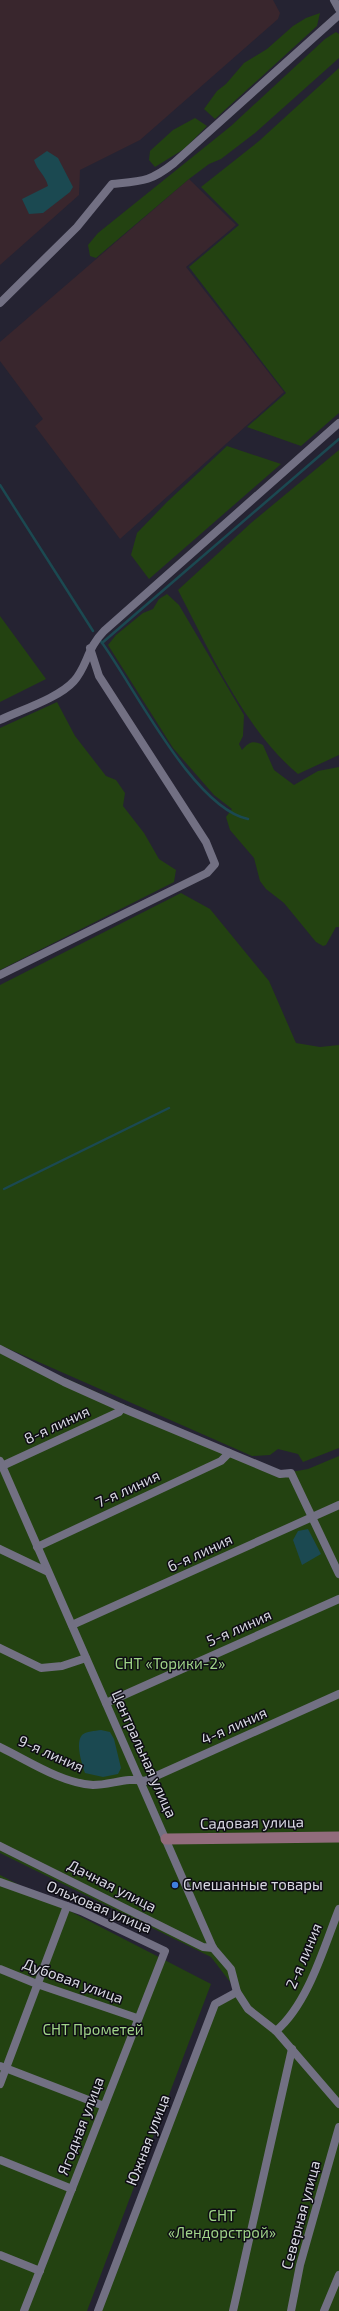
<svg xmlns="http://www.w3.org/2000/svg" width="339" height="2311" font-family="'Exo 2',sans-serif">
<rect width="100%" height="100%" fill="#252332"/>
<g fill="#39262d">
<path d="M0,0h273l7,13 -2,6 -138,121 -60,30 -1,25 -79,70z"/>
<path d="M189,179l47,46 -50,42 98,125 -164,147 -85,-113 8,-7 -43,-58v-19z"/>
</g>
<g fill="#234211">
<path d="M320,13l-3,13 -102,93 -11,-10 13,-18 9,-7 18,-21 23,-14 26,-23 13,-8z"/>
<path d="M336,32l3,2v24l-84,75 -34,26 -12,5 -20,15 -93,79 -6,-2 -2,-11 10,-12 133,-107 94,-87z"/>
<path d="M339,68v345l-38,33 -54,-19 39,-34 -97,-126 50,-42 -38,-38 58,-46z"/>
<path d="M195,118l12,8 -23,23 -29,18 -6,-7 1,-9 23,-21z"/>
<path d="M227,446l54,18 -132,115 -18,-24 6,-22 30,-31z"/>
<path d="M339,450v305l-41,19c-53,-44 -89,-124 -120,-184l73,-67z"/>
<path d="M167,594l12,11 65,110 -1,21 -4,8 3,6c7,-8 11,-10 21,-5l11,25 20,15 24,-14 21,-4v160h-3l-10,18 -3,1 -7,-4 -32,-39 -18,-14 -6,-8 -6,-23 -24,-28 -4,-13 6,-8 -18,-14 -41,-47 -65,-103 8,-10 27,-22 10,-4 6,-10z"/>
<path d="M0,616l46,63 -46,23z"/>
<path d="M57,702l18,34 31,40 10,4 9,13 -2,13 21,27 15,26 17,11 -2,12 -174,88v-242z"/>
<path d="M181,893l29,16 59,72 27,62 24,4 19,-2v403l-36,14 -5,-8 -20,-5 -8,6 -18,1 -252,-111v-360z"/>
<path d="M0,1349l280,125 28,-5 31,-13v855h-241l117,-307 22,-13 -26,-34 -211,-104z"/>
<path d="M0,1875l211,109 -124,327h-87z"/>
</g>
<g fill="#1b4951">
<path d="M47,151l11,7 15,29 -3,5 -27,21 -14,1 -7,-15 26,-13c-2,-10 -11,-16 -14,-26z"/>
<path d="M308,1529l13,25 -19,11 -9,-25 5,-9z"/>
<path d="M101,1730l9,2 4,7 7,29 -3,6 -15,3 -18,-4c-3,-9 -10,-30 -3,-38 4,-4 13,-4 19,-5z"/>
</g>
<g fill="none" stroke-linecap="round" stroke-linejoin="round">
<g stroke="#1b4951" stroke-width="2.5">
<path d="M0,485l93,146"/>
<path d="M100,640c33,44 93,168 148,179"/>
<path d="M102,643l237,-204"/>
<path d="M4,1189l165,-81"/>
</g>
<g stroke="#727083" stroke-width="8">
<path d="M334,0l5,9"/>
<path d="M0,303l77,-76 35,-43c30,-3 38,-2 62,-21l165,-148"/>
<path d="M0,720c21,-10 59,-22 74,-39 13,-14 13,-33 30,-50l235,-208"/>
<path d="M0,975l207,-102 8,-9 -9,-22 -107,-166 -9,-28"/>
<path d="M0,1349l64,33 58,26 158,66 11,-1 48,101"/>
<path d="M0,1461l213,487 18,21 6,23 11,17 28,22 63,73"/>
<path d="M2,1466l117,-54 3,-4"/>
<path d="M37,1547l184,-86 8,-8"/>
<path d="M0,1549l46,22"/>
<path d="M72,1625l267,-120"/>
<path d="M0,1648l41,20 21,-2 24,-8"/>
<path d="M106,1703l233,-104"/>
<path d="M0,1747c29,14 61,36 93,38 18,0 34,-8 52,-4l194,-87"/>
<path d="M0,1846l203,101 10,1"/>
<path d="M0,1882l81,29 84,40 -141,360"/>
<path d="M0,1969l37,15 100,34"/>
<path d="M276,2031c32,-27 48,-84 63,-122"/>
<path d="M0,2066l104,40"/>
<path d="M0,2084l67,-178"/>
<path d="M0,2160l72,29"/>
<path d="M0,2255l40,16"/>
<path d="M98,2311l117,-307 22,-12"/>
<path d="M233,2311l59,-262"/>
<path d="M291,2311l9,-46 39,-138"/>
<path d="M324,2311l15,-36"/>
</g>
<path stroke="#916c7c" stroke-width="11" d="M166,1839l173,-2"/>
</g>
<circle fill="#3f7fe0" stroke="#0e0d14" stroke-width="1.5" cx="175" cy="1885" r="4"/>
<g text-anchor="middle" stroke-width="3" stroke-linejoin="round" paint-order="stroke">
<g font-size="15" fill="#d8d8e2" stroke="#0e0d14">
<text transform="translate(57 1425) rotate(-25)" y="5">8-я линия</text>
<text transform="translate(128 1489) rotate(-25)" y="5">7-я линия</text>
<text transform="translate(200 1553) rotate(-25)" y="5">6-я линия</text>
<text transform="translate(239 1628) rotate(-24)" y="5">5-я линия</text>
<text transform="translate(234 1726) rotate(-24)" y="5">4-я линия</text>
<text transform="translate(51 1754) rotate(24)" y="5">9-я линия</text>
<text transform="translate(144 1754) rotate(66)" y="5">Центральная улица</text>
<text transform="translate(252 1823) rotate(-1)" y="5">Садовая улица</text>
<text transform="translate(112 1886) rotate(27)" y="5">Дачная улица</text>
<text transform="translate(99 1907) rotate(23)" y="5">Ольховая улица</text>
<text transform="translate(304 1956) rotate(-67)" y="5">2-я линия</text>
<text transform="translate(73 1981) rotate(20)" y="5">Дубовая улица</text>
<text transform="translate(81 2126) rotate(-69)" y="5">Ягодная улица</text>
<text transform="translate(148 2140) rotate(-69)" y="5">Южная улица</text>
<text transform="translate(301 2215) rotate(-75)" y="5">Северная улица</text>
</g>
<g font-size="15" fill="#9fd388" stroke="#0e0d14">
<text x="170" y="1669">СНТ «Торики-2»</text>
<text x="93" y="2035">СНТ Прометей</text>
<text x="222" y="2221">СНТ<tspan x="222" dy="17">«Лендорстрой»</tspan></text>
</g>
<g font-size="15" fill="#d8d8e2" stroke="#0e0d14" text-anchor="start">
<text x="183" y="1890">Смешанные товары</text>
</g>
</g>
</svg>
